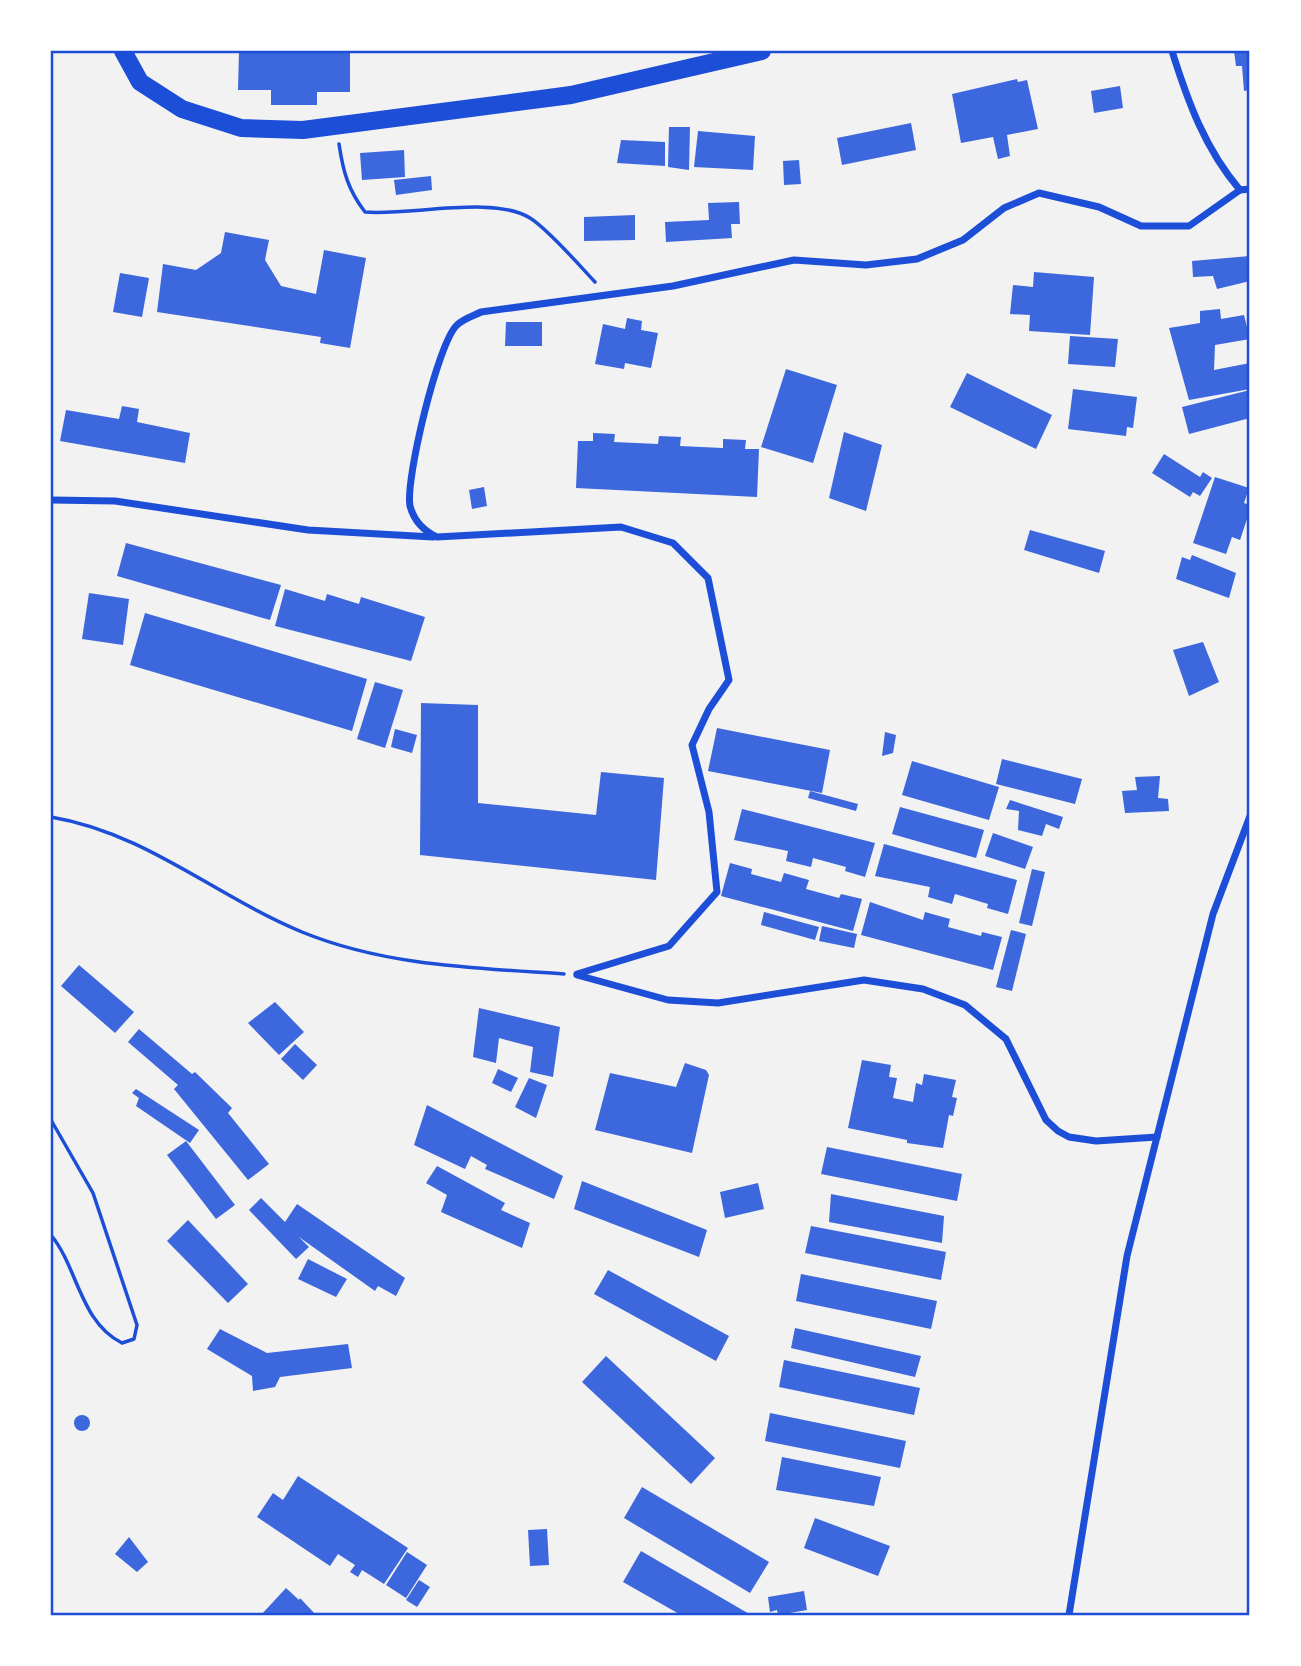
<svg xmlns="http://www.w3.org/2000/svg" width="1301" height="1666" font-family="Mulish,sans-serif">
<rect width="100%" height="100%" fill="#f2f2f2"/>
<g fill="#3d67dc">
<path d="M239,51h111v41h-33v13h-46v-15h-33z"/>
<path d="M1234,51h16v39l-6,1 -2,-25h-6z"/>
<path d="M1017,79l1,3 9,-2 11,49 -31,6 3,21 -12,3 -5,-22 -32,6 -9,-49z"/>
<path d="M1120,86l3,22 -29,5 -3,-22z"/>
<path d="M911,123l5,27 -74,15 -5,-27z"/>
<path d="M669,127h21l-1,43 -21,-3z"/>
<path d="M698,131l57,5 -2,34 -59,-3z"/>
<path d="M621,140l44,2v24l-48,-3z"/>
<path d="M404,150l1,27 -43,3 -2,-27z"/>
<path d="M799,160l2,24 -17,1 -1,-24z"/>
<path d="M431,176l1,14 -36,5 -2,-15z"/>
<path d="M739,202l1,22h-9l1,14 -66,4 -1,-20 44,-2 -1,-17z"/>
<path d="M635,215v25l-51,1v-24z"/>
<path d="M225,232l44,8 -4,20 16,26 35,8 8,-44 42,8 -16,90 -30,-5 1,-6 -164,-25 6,-48 33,6 25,-17z"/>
<path d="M1250,256v25l-33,8 -4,-13 -20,1 -1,-16z"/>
<path d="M1034,272l60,5 -4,58 -61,-4 1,-16 -20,-1 3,-29 20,2z"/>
<path d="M120,273l29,5 -7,39 -29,-5z"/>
<path d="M1220,309l1,10 23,-4 6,24 -35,6 -1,25 36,-7v26l-61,11 -20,-72 31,-5v-12z"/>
<path d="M627,318l15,3 -1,9 17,3 -7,35 -26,-5 -1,6 -29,-5 8,-40 22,5z"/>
<path d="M506,322h36v24h-37z"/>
<path d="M1070,336l48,3 -3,28 -47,-3z"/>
<path d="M786,369l51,16 -24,78 -52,-16z"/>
<path d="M967,373l85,42 -16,34 -86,-42z"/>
<path d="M1073,389l64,8 -4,31 -6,-1 -1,9 -58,-7z"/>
<path d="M1250,390v28l-61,16 -7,-27z"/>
<path d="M122,406l17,3 -2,13 53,11 -5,30 -125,-22 6,-31 53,9z"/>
<path d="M844,432l38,13 -16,66 -37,-13z"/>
<path d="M593,433l22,1 -1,8 44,2 1,-8 22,1 -1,9 43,2v-9l23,1 -1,9h14l-2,48 -181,-9 2,-47h15z"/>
<path d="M1164,454l36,23 3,-5 9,6 -12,18 -7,-4 -3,5 -38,-24z"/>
<path d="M1215,477l34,11 -5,15 6,2v5l-10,30 -8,-3 -6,17 -33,-11z"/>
<path d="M484,487l3,19 -15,3 -3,-19z"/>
<path d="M1030,530l75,21 -6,22 -75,-23z"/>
<path d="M126,543l155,42 -11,35 -153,-44z"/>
<path d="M1192,555l44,18 -7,25 -53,-19 6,-22 8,3z"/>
<path d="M285,589l40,12 2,-7 32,10 2,-7 64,20 -14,44 -136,-35z"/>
<path d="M89,593l40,6 -6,46 -41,-6z"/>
<path d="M145,613l222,66 -15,52 -222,-66z"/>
<path d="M1203,642l16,40 -30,14 -16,-46z"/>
<path d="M375,682l28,8 -18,58 -28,-9z"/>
<path d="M421,703l57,2v98l118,12 5,-43 63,6 -8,102 -236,-25z"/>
<path d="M717,728l113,22 -8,43 -114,-22z"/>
<path d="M395,729l22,6 -5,18 -21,-6z"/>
<path d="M885,732l11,3 -3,18 -11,3z"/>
<path d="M1002,759l80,20 -7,25 -79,-20z"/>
<path d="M912,761l87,26 -10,33 -87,-25z"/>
<path d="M1160,776l-2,22 10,1 1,12 -44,2 -3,-22 15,-1 -2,-13z"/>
<path d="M810,791l48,13 -2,7 -48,-13z"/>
<path d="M1010,800l53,17 -4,12 -13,-5 -4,12 -24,-6 1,-19 -13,-2z"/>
<path d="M900,807l84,23 -8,28 -84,-24z"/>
<path d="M742,809l133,34 -10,34 -20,-6 1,-4 -33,-9 -2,9 -25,-6 2,-10 -54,-11z"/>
<path d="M993,833l40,14 -8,22 -40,-13z"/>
<path d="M884,844l133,36 -9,34 -21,-6 1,-4 -33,-10 -3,10 -24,-7 2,-10 -55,-11z"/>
<path d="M730,863l22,6 -1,5 30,8 3,-9 25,7 -3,9 33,9 2,-4 21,5 -9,32 -132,-35z"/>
<path d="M1032,869l13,3 -13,54 -13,-3z"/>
<path d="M870,902l53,18 2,-8 25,7 -2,8 33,9 1,-4 20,5 -9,33 -132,-35z"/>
<path d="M764,912l55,15 -4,13 -54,-15z"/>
<path d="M822,926l35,8 -3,14 -35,-7z"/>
<path d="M1011,930l15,4 -14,57 -16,-4z"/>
<path d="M79,965l55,47 -19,21 -54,-47z"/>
<path d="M275,1002l29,30 -25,23 -31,-32z"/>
<path d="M479,1008l81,19 -7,50 -23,-5 3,-25 -34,-9 -3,25 -23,-6z"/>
<path d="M139,1029l53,45 3,-2 37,36 -4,5 41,51 -21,16 -74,-91 4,-4 -50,-43z"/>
<path d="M295,1044l22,21 -14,15 -22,-21z"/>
<path d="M862,1060l29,5 -2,12 8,1 -4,20 20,4 3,-19 6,2 2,-11 32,6 -4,17 5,1 -4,18 -4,-1 -6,33 -36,-5v-3l-59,-12z"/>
<path d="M685,1063l21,7 3,5 -17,78 -97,-23 15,-57 66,14z"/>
<path d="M498,1069l20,9 -7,14 -19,-9z"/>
<path d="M529,1078l18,7 -11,33 -21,-11z"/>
<path d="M136,1089l63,41 -9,13 -54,-37 3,-8 -7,-5z"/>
<path d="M427,1105l136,71 -9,23 -69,-30 2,-4 -16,-9 -6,13 -51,-24z"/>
<path d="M186,1141l49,64 -19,14 -49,-64z"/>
<path d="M827,1147l135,27 -5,27 -136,-27z"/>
<path d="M437,1166l68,37 -4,7 29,13 -8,25 -81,-36 6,-17 -21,-12z"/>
<path d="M582,1181l125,49 -8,27 -125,-48z"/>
<path d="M758,1183l6,26 -39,9 -5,-26z"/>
<path d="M831,1194l113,22 -2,27 -113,-21z"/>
<path d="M261,1198l24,24 12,-18 108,74 -9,18 -18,-10 -3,5 -76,-54 10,10 -13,12 -47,-49z"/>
<path d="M188,1220l60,64 -20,19 -61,-62z"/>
<path d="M811,1226l135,26 -5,28 -136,-27z"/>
<path d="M308,1259l39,20 -11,18 -38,-18z"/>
<path d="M608,1270l121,66 -13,25 -122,-67z"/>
<path d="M801,1274l136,27 -6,28 -135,-28z"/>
<path d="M795,1328l126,28 -6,21 -124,-29z"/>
<path d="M220,1329l47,24 81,-9 4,24 -72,9 -5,10 -22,4 -1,-15 -45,-27z"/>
<path d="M606,1356l109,102 -24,26 -109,-102z"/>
<path d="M784,1360l136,28 -6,27 -135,-28z"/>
<path d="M770,1413l136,28 -6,27 -135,-27z"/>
<circle cx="82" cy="1423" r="8"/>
<path d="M782,1457l99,20 -7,29 -98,-16z"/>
<path d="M298,1476l110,72 -24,36 -22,-14 -4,7 -8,-5 5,-7 -17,-11 -8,12 -73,-49 16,-24 10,7z"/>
<path d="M642,1487l127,75 -19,31 -126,-75z"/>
<path d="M815,1518l75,28 -12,30 -74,-28z"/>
<path d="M547,1529l2,36 -19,1 -2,-36z"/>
<path d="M129,1537l19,25 -11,10 -22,-18z"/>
<path d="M641,1551l110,64h-70l-58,-33z"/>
<path d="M407,1552l20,13 -21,33 -20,-13z"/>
<path d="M419,1580l11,7 -13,20 -11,-7z"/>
<path d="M286,1588l13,12 1,-2 16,17h-55z"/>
<path d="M804,1591l3,19 -29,5 -1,-5 -7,2 -2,-15z"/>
</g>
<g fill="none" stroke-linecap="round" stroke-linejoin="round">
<g stroke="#1d4ed8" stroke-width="3.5">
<path d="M339,144c4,27 9,46 26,68 45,4 128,-17 165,6 19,12 48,46 65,64"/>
<path d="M51,817c95,16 164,79 251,115 83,34 173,36 262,42"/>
<path d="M51,1120l42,73 44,132 -3,14 -12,4c-42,-21 -44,-75 -71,-108"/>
</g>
<g stroke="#1d4ed8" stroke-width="7">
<path d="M1172,51c16,51 33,98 68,139l10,-1"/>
<path d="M51,500l64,1 193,29 125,7"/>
<path d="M577,974l92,-28 48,-54 -8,-80 -17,-67 17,-36 20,-29 -21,-102 -35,-35 -52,-16 -184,10c-13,-6 -23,-16 -27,-31 -5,-25 28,-164 47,-181 6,-6 16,-9 24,-13l192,-26 121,-26 72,5 51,-6 46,-19 41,-32 35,-15 60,14 42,19h48l51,-36"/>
<path d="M577,975l91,25 50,3 146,-23 59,9 42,16 41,34 40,81 12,11 11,6 27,4 61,-4"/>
<path d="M1069,1615l58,-359 86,-342 37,-98"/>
</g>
<path stroke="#1d4ed8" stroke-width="18" d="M123,51l17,31 42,27 59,19 62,2 268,-35 191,-44"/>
</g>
<rect width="1301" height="1666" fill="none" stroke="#ffffff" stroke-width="105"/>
<rect x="52" y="52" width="1196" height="1562" fill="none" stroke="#1d4ed8" stroke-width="2.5"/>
</svg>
